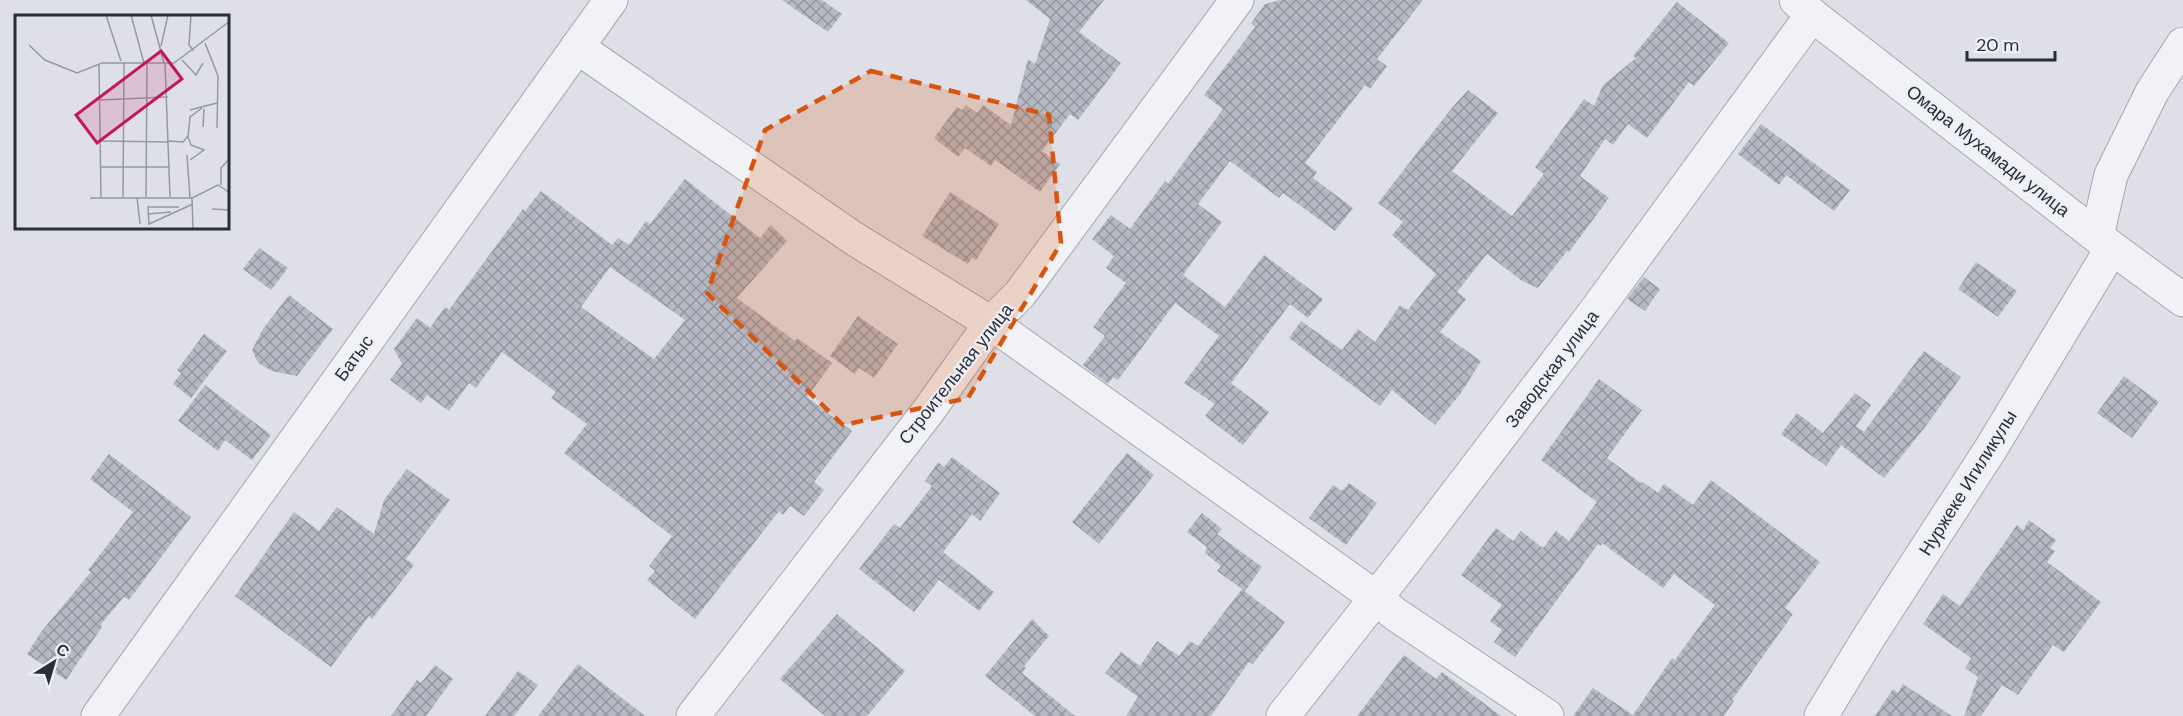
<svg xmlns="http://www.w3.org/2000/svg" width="2183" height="716" font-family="'DM Sans',sans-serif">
<defs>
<pattern id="building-cross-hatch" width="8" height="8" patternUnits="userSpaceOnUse" patternTransform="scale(1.5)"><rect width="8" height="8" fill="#b6b9c3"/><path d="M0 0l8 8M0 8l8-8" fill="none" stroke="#9497a0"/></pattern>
</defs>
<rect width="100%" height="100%" fill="#dfe0e7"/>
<g fill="url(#building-cross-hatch)" fill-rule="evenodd">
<path d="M782,0h40l20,14 -14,18z"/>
<path d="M1026,0h78l-25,32 42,31 -43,57 -8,-6 -28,37 18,13 -20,28 -45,-32 -4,6 -26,-18 -7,9 -24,-19 23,-31 5,3 4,-5 11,8 6,-8 28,20 17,-66 7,5 15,-45z"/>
<path d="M1280,0h143l-46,59 10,7 -17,23 -5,-4 -60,78 12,9 -4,6 40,30 -18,23 -52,-38 -4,5 -49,-37 -32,43 24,18 -39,53 42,32 39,-52 59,44 -15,19 -18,-14 -59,79 38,29 -26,33 -38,-29 10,-12 -31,-21 35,-47 -44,-33 -57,77 -5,-3 -5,7 -25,-19 22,-29 -12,-9 33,-44 -20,-15 8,-12 -22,-17 19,-24 19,14 35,-48 3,3 55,-75 -19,-14 51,-68 -4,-4 14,-19z"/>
<path d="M1677,2l52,41 -35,43 -5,-4 -42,56 -19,-14 -15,21 -8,-6 -25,37 29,22 -40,54 -2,-1 -29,37 -16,-7 -35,-27 -30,38 9,7 -26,33 41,29 -20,32 -26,32 -43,-35 -12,16 -91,-68 12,-17 41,29 16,-21 17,13 25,-37 8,5 28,-36 -44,-39 11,-13 -25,-19 73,-94 17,-19 30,23 -46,58 60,45 32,-42 -9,-7 49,-68 10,7 9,-21 33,-27 -3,-2z"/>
<path d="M1761,124l89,66 -16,21 -48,-36 -7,10 -41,-31z"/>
<path d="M685,179l75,59 11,-13 16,16 -50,57 58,43 2,-3 35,25 -25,34 45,34 -38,51 10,8 -20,26 -14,-10 -7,9 -4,-4 -84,108 -48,-39 8,-9 -6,-5 23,-30 -108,-83 23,-29 -36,-26 5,-6 -54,-40 -26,36 -7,-5 -20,28 -22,-16 -6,8 -31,-23 12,-16 -8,-15 23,-31 13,10 15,-21 4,3 74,-101 2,2 16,-20 71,54 6,-7 11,7 17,-24 4,3zM610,267l75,53 -31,39 -73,-52z"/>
<path d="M950,192l49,32 -23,36 -4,-2 -4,6 -46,-28z"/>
<path d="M259,248l29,20 -17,22 -28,-21z"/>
<path d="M1976,262l41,29 -19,26 -40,-28z"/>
<path d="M1644,277l16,12 -15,22 -18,-12z"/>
<path d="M289,295l44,34 -36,47 -25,-5 -14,-8 -6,-13 11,-21z"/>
<path d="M858,316l40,28 -24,34 -15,-10 -4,6 -25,-18z"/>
<path d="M204,334l23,17 -36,47 -18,-14 8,-11 -4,-3z"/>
<path d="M1924,351l37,26 -35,49 -42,52 -43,-33 -15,21 -45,-32 16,-21 26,20 32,-40 16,12 -15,21 8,6z"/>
<path d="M2124,376l35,26 -27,36 -35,-25z"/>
<path d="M1599,379l43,31 -35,48 34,25 2,-1 15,11 6,-9 29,21 18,-25 109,82 -35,46 8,6 -61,86 2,1 -10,15h-151l20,-28 40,27 39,-57 3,2 40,-55 -41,-31 -11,14 -61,-45 -1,3 -3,-2 -83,113 -21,-15 8,-12 -12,-9 12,-16 -41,-30 35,-47 17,13 8,-10 22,17 13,-17 13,10 28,-39 -56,-42z"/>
<path d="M205,385l66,50 -19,25 -27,-20 -7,11 -40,-30z"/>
<path d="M1127,453l27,22 -55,69 -27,-22z"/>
<path d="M109,454l82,63 -62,83 -5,-3 -23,27 1,3 -36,53 -39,-26 14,-22 50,-60 -3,-2 45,-58 -43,-33z"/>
<path d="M952,457l48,36 -20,28 -8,-7 -29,38 51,40 -15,19 -40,-31 -25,32 -55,-43 35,-45 6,4 32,-42 -7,-5 13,-19 6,5z"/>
<path d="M407,469l43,31 -44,59 8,6 -42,54 -3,-3 -38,51 -96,-71 59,-84 25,19 18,-24 37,27 10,-34z"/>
<path d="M1349,483l28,20 -31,42 -37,-27 24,-33 9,6z"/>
<path d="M1202,513l20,16 -5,5 45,33 -17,24 -2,-1 42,32 -32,42 -4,-2 -38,54h-85l12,-19 -33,-24 16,-21 19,14 17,-25 22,15 11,-15 8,5 44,-57 -25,-18 4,-5 -16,-13 2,-6 -20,-15z"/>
<path d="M2029,520l27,20 -6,8 5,3 -8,11 54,40 -37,50 -11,-7 -35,50 -16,-10 -21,31h-17l14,-39 -13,-9 6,-10 -48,-34 20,-30 17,12 57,-81 6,5z"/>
<path d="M837,614l68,57 -38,45h-42l-45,-37z"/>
<path d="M1032,619l17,17 -25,30 2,2 -4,5 53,43h-40l-50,-40z"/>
<path d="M1404,655l32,24 6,-7 59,44h-144z"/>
<path d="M578,664l67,52h-107z"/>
<path d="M435,665l18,14 -27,37h-35l26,-36 4,3z"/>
<path d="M518,671l20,14 -24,31h-29z"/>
<path d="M1903,684l49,32h-77l18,-27 5,4z"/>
</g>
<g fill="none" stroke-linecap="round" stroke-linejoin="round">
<g stroke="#a5a7b0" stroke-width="35">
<g id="minor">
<path d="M1796,0l16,15 300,233 71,52"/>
<path d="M577,47l276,191 138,85 384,274 20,17 152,102"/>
<path d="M2097,236l14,-61 41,-83 31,-48"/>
<path d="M98,716l513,-716"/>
<path d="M693,716l236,-306 62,-87 29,-29 217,-294"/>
<path d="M1283,716l122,-155 186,-244 221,-302"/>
<path d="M1821,716l48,-79 121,-187 122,-202"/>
</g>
</g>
<use href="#minor" stroke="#f1f2f5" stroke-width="33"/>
</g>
<path fill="#d55511" fill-opacity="0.2" stroke="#d55511" stroke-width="4.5" stroke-dasharray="12 8" stroke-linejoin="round" d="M871,71l178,44 12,128 -93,155 -125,27 -136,-132 58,-163z"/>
<g text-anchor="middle" stroke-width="4.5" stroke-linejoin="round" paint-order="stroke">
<g font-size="18" fill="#292d3c" stroke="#eeeff4">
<text transform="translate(1988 151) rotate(38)" y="6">Омара Мухамади улица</text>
<text transform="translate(354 358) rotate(-54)" y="6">Батыс</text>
<text transform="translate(1552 369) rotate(-53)" y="6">Заводская улица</text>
<text transform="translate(956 374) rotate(-52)" y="6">Строительная улица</text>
<text transform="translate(1968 483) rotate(-58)" y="6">Нуржеке Игиликулы</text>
</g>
</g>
<g transform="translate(15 15)">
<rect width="214" height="214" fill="#dfe0e7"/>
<path fill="none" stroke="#9698a3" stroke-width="1.5" d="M91,0l15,46M116,0l13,48M136,0l13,48M176,0l-2,30 5,6M190,28l13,33 -1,52M14,30l16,15 32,13 25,-10h72l56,-42M146,31l7,-31M167,45l14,15 7,-12M150,48l5,134M84,50l2,133M85,85l68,-3M175,95l27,-7M188,112l1,-18M86,126l68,1M154,126l14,1 5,-6M172,140l3,43M175,145l14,-10 -13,-5 -3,-8 2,-20 12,-9M85,152h70M206,170v-17l9,-10M108,182l1,-135M122,182l3,27M131,182l1,-134M75,183h102M164,192h-31l1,17 44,-20M197,194l18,1M133,199l23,-2M178,214l-1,-31 26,-13 12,8"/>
<path fill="#c2185b" fill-opacity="0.15" stroke="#c2185b" stroke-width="3" d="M146,36l21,28 -85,64 -21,-28z"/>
<rect width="214" height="214" fill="none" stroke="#292d3c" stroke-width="3"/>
</g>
<g transform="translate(54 662) rotate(37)" stroke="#eeeff4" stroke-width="4.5" paint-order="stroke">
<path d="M0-4.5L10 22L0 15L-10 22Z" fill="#292d3c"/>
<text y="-9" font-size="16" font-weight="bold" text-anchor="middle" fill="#292d3c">С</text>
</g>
<path d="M1967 51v9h88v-9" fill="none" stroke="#292d3c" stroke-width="3"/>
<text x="1976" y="51" font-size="18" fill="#292d3c" stroke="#eeeff4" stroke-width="4.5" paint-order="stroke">20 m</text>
</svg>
